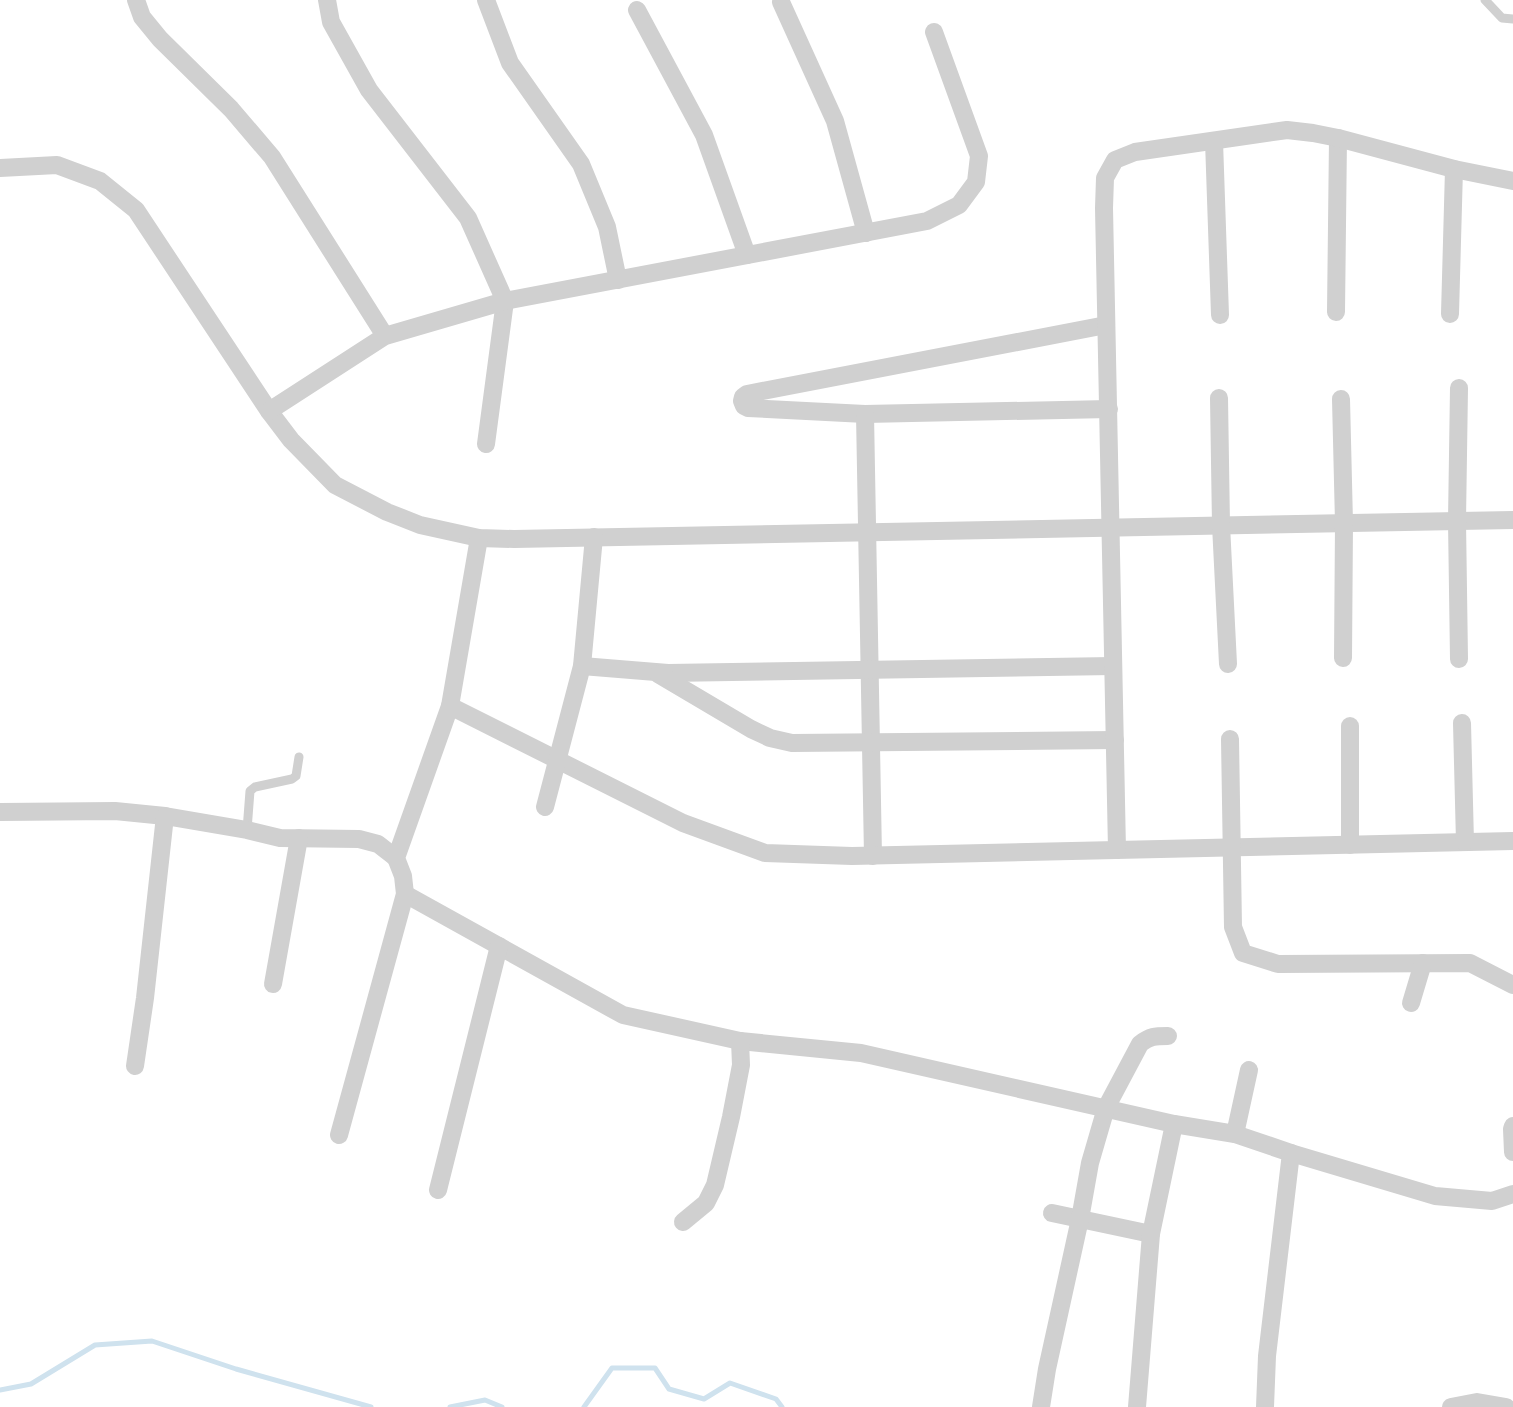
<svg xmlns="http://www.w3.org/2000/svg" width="1513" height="1407" font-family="'Nunito Sans',sans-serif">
<rect width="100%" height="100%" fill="#fff"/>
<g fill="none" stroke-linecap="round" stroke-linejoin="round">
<g stroke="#cfe2ee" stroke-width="5">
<path d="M0,1390l31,-6 64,-39 57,-4 84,28 135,38"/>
<path d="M450,1407l35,-7 17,7"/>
<path d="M584,1407l28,-39h43l14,21 35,10 26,-16 46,16 6,8"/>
</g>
<g stroke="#d0d0d0" stroke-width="9">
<path d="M1485,0l17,18 11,1"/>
<path d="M247,830l3,-39 5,-4 37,-8 4,-3 3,-19"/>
</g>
<g stroke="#d0d0d0" stroke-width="18">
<path d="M136,0l6,17 18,22 71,70 41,48 113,179"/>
<path d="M327,0l4,22 38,68 99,128 37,83 -19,143"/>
<path d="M486,0l24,63 71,101 26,63 11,53"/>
<path d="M781,2l54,119 31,112"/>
<path d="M637,10l67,125 43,120"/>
<path d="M1214,141l6,174"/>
<path d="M0,168l57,-3 43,16 36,29 133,201 22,29 44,45 52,27 33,13 59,13 35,1 999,-19"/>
<path d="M1336,312l2,-174"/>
<path d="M1450,314l4,-145"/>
<path d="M1106,325l-359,69 -4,3 -1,4 2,5 4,2 117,6 244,-5"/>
<path d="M1459,388l-2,133 2,138"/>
<path d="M1219,398l2,127 7,139"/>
<path d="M1341,399l3,124 -1,135"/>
<path d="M269,411l116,-75 120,-35 422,-80 32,-16 17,-23 3,-26 -45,-124"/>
<path d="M865,414l8,442"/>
<path d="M582,666l86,7 445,-7"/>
<path d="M658,674l93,55 19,9 22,5 323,-3"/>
<path d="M450,706l233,117 82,30 87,3 661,-15"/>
<path d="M1462,723l3,119"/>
<path d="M1350,726v119"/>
<path d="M1230,739l3,188 10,26 35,11 192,-1 43,22"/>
<path d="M545,807l37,-141 12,-129"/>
<path d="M0,812l115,-1 50,5 82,14 33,8 79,1 19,5 18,14"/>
<path d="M1117,850l-13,-642 1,-30 10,-18 20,-8 152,-22 26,3 25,5 116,31 59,12"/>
<path d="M405,894l218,121 117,26 121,12 313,71 61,10 56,19 144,43 57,5 21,-7"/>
<path d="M273,984l26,-146"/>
<path d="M1411,1003l12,-40"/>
<path d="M135,1066l10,-68 20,-182"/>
<path d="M1513,1126l-1,3 1,23"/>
<path d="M1235,1134l14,-64"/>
<path d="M339,1135l66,-241 -2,-18 -7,-18 54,-152 29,-168"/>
<path d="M438,1190l61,-244"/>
<path d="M1052,1213l99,21"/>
<path d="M683,1222l23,-19 9,-18 16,-68 10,-52 -1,-24"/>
<path d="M1041,1407l6,-38 33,-150 10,-56 16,-55 34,-64c10,-8 15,-8 28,-8"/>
<path d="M1137,1407l14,-173 23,-110"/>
<path d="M1265,1407l2,-51 24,-203"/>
<path d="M1451,1407l26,-5 29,5"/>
</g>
</g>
</svg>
